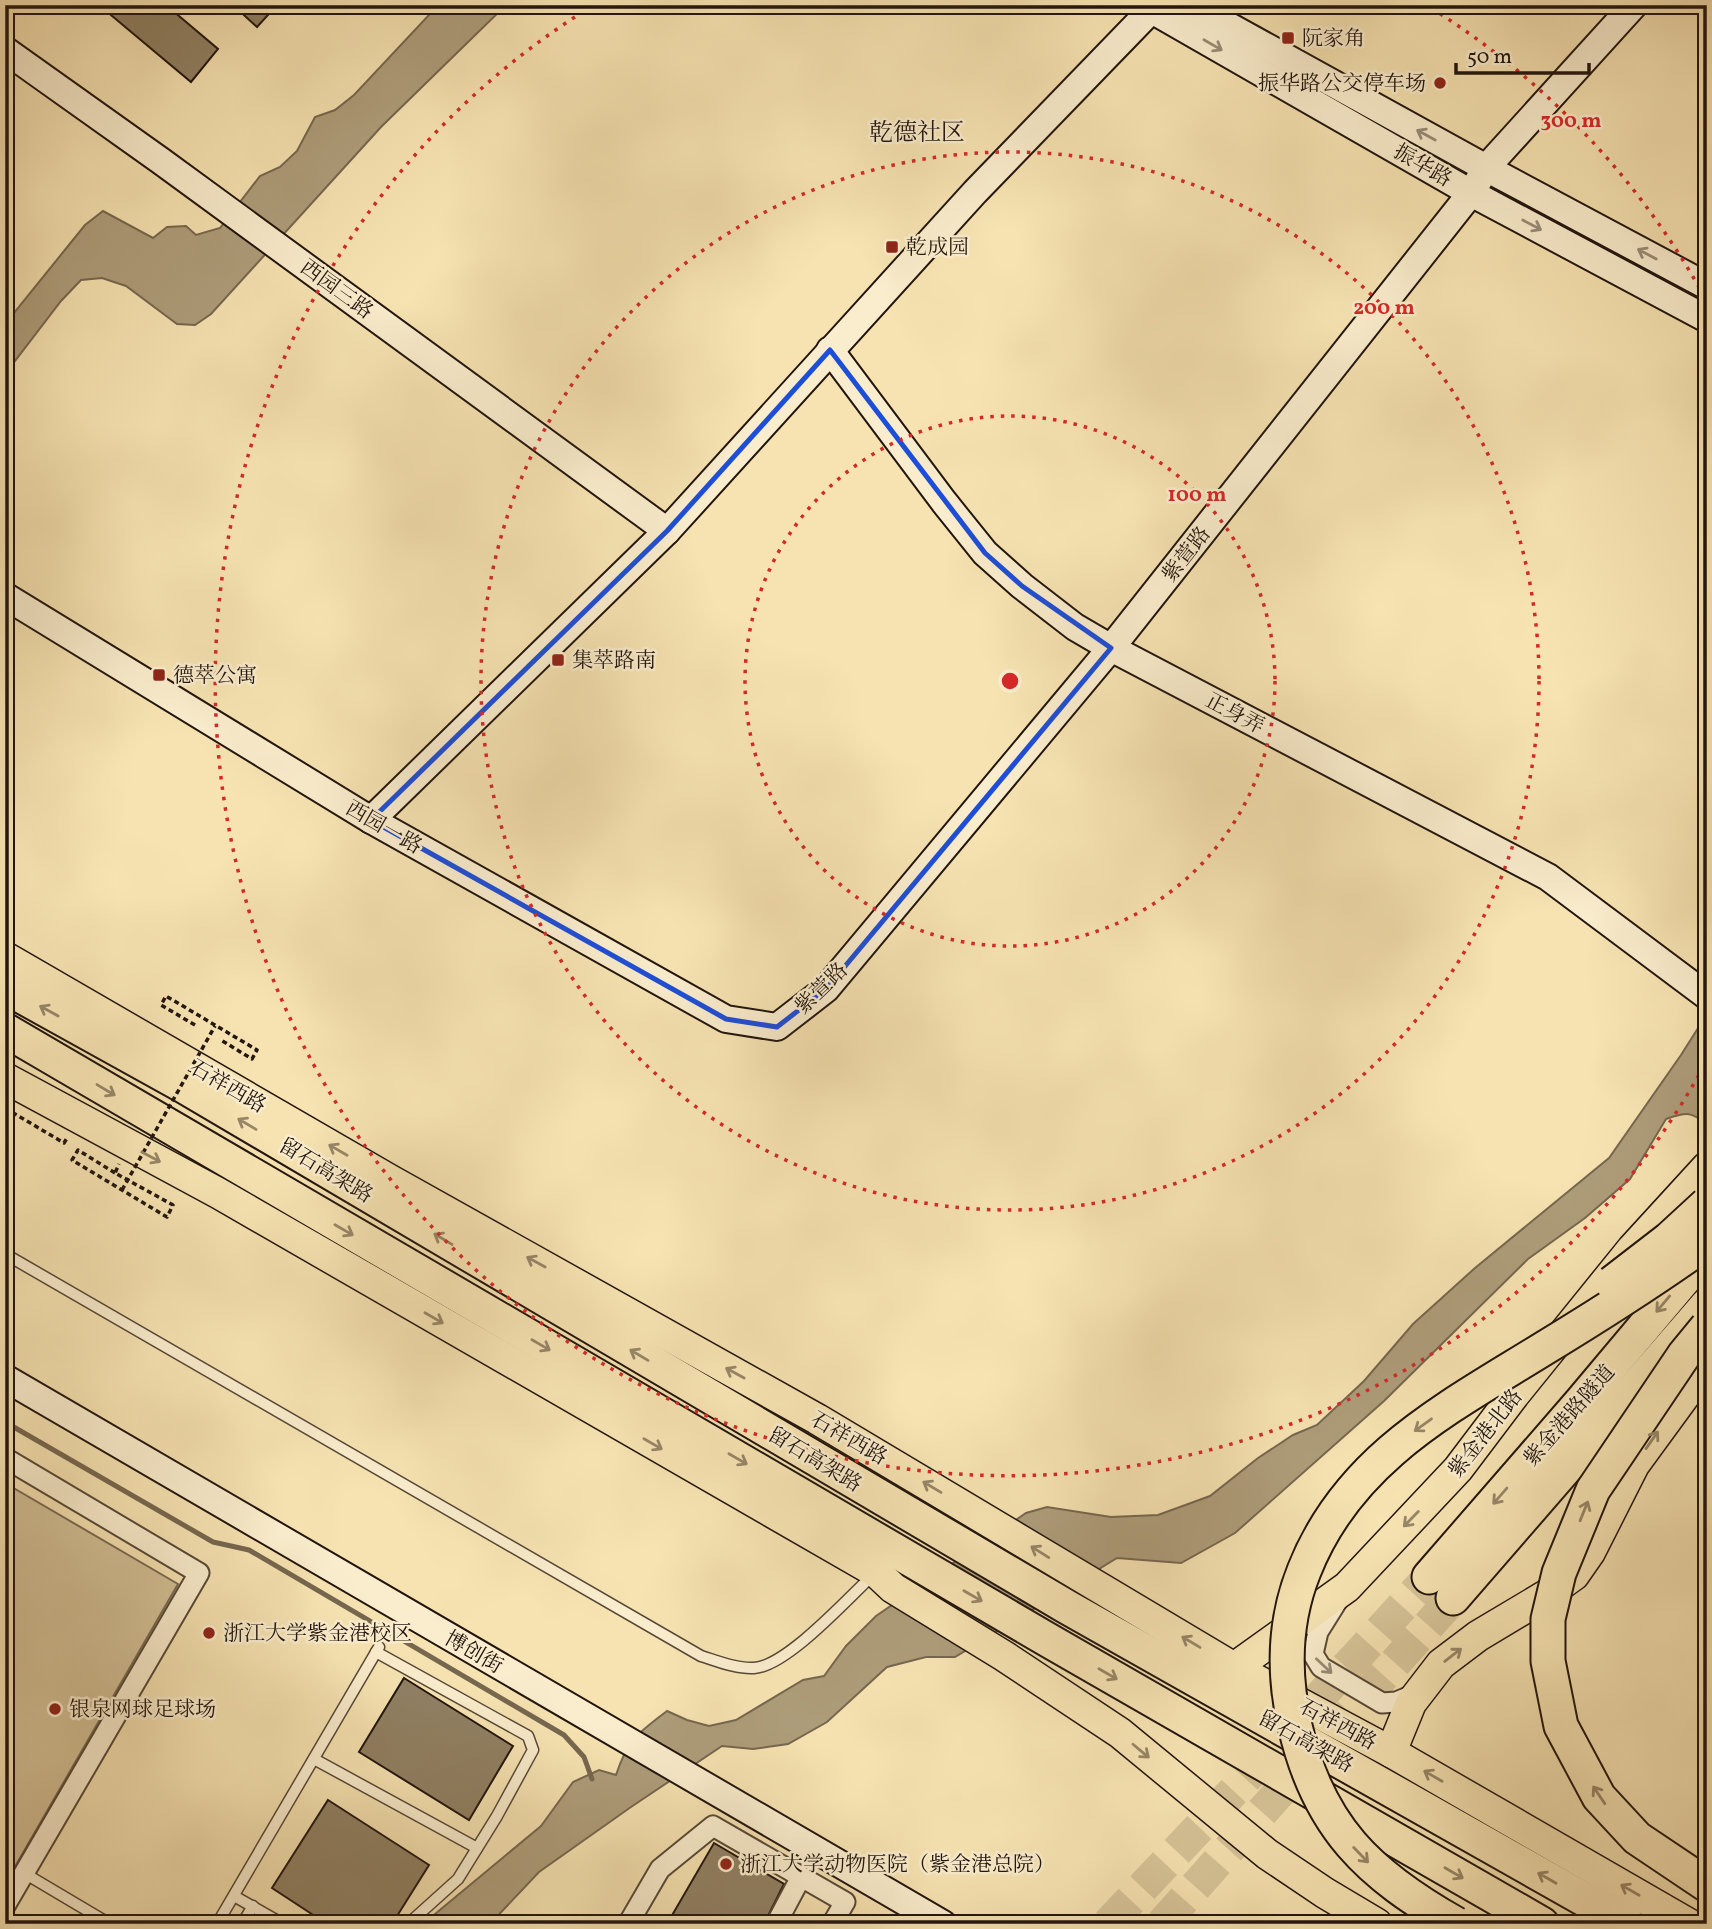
<svg xmlns="http://www.w3.org/2000/svg" width="1712" height="1929" font-family="Vollkorn,'Noto Serif SC',serif">
<rect width="100%" height="100%" fill="#f7e3b2"/>
<filter id="stains"><feTurbulence type="fractalNoise" baseFrequency=".00286" numOctaves="4"/><feColorMatrix values="0 0 0 0 .2 0 0 0 0 .09 0 0 0 0 .02 0 0 0 .5 -.17"/></filter>
<radialGradient id="worn" r=".72"><stop offset=".6" stop-color="#630" stop-opacity="0"/><stop offset="1" stop-color="#630" stop-opacity=".3"/></radialGradient>
<path fill="#d3c096" stroke="#7a6a52" stroke-width="2" d="M5,1483l173,101 -173,300z"/>
<g fill="#ae9d7a" stroke="#76674f" stroke-width="2">
<path d="M432,5h74l-125,122 -170,187 -16,11 -18,-1 -51,-38 -24,-8 -21,2 -20,21 -56,73v-50l80,-99 18,-14 50,27 14,-11 19,-1 10,9 24,-7 40,-52 20,-9 17,-16 18,-34 20,-7 19,-15 75,-80z"/>
<path d="M1707,1014v48c-8,11 -1,21 0,33 0,9 0,19 0,29 -17,-13 -21,-12 -41,-5l-36,60 -45,39 -57,41 -144,142 -149,132 -54,30 -64,-5 -162,99h-29l-39,10 -60,55 -39,22 -35,5 -31,-3 -91,61 -92,65 -49,52h-67l118,-98 32,-44 26,-12 17,5c12,-36 22,-42 51,-64l20,9 22,6 27,-6 67,-40 21,-4 22,-30 30,-30 150,-103 21,-6 64,10 47,-2 52,-19 48,-38 35,-23 24,-10 47,-44 49,-57 62,-56 134,-110 72,-103z"/>
</g>
<g fill="none" stroke-linecap="round" stroke-linejoin="round">
<path stroke="#76674f" stroke-width="5" d="M5,1422l208,120 36,8 315,185 20,22 8,22"/>
</g>
<g fill="#908063" stroke="#21150e" stroke-width="2">
<path d="M99,5h67l52,44 -27,33z"/>
<path d="M233,5h44l-20,22z"/>
<path d="M404,1678l109,68 -44,74 -110,-68z"/>
<path d="M328,1800l101,65 -37,59h-65l-55,-36z"/>
<path d="M714,1843l70,41 -20,40h-97z"/>
</g>
<g fill="none" stroke-linecap="round" stroke-linejoin="round">
<g stroke="#d7c499" stroke-width="33" stroke-dasharray="33 17" stroke-linecap="butt">
<path d="M1108,1924l137,-145 184,-202"/>
<path d="M1162,1924l291,-326"/>
</g>
<g stroke="#564837" stroke-width="13">
<g id="lane">
<path d="M5,1254l696,402c16,5 36,13 53,12 33,-2 93,-69 119,-93"/>
<path d="M376,1652l152,84 5,14 -36,66 -39,63 -50,45"/>
<path d="M314,1759l163,89"/>
<path d="M24,1873l86,51"/>
<path d="M234,1896l49,28"/>
<path d="M217,1924l162,-277"/>
<path d="M242,1924l11,-18"/>
</g>
</g>
<g stroke="#564837" stroke-width="23">
<g id="street">
<path d="M5,1458l194,115 -194,333"/>
<path d="M1338,1600l-20,32 -5,22 8,13 61,36 14,-1 24,-10"/>
<path d="M628,1924l32,-55 53,-43 132,76 -13,22"/>
<path d="M776,1924l25,-47"/>
</g>
</g>
<g stroke="#21150e" stroke-width="30">
<g id="secondary">
<path d="M1143,5l328,188 236,126"/>
<path d="M1191,5l295,163 221,118"/>
<path d="M5,50l156,111 506,370"/>
<path d="M830,350l114,152 41,51 37,33 53,41 36,21 437,229 159,119"/>
<path d="M5,596l366,224 355,199 51,8 49,-38 285,-341 360,-455 15,-25 148,-163"/>
<path d="M371,820l296,-289 308,-339 181,-187"/>
<path d="M5,1378l938,546"/>
</g>
</g>
<g stroke="#21150e" stroke-width="33">
<g id="primary">
<path d="M5,957l385,223 427,239 417,249 157,84 298,172"/>
<path d="M5,1078l213,115 658,379 17,16 111,68 116,77 147,121 58,39 52,31"/>
<path d="M1234,1668l113,-81 111,-118 56,-74 118,-146 75,-82"/>
<path d="M1391,1752l20,-49 30,-39 37,-28 67,-40 29,-21 16,-23 44,-87 73,-100"/>
</g>
</g>
<g stroke="#21150e" stroke-width="37">
<g id="highway">
<path d="M5,987l177,98 885,522 561,317"/>
<path d="M5,1030l1043,610 494,284"/>
<path d="M1429,1577l152,-175 126,-150"/>
<path d="M1453,1598l254,-293"/>
</g>
</g>
<g stroke="#21150e" stroke-width="3.5" stroke-dasharray="5 3.5" stroke-linecap="butt">
<path d="M195,1025l-34,-20 5,-9 91,54 -5,9 -31,-19"/>
<path d="M5,1108l59,35 3,-5"/>
<path d="M115,1173l-37,-23 -6,10 95,57 6,-12 -58,-32 4,-9"/>
</g>
<use href="#lane" stroke="#faedcd" stroke-width="10"/>
<use href="#street" stroke="#faedcd" stroke-width="19"/>
<use href="#secondary" stroke="#faedcd" stroke-width="26"/>
<use href="#primary" stroke="#f7e3b2" stroke-width="30"/>
<use href="#highway" stroke="#f7e3b2" stroke-width="33"/>
<g stroke="#21150e" stroke-width="37" stroke-linecap="butt">
<g id="highway-bridge">
<path d="M1612,1283l57,-44 38,-35"/>
<path d="M1707,1327l-23,28 -91,135 -34,83 -11,46v42l13,65 38,71 38,41 70,47"/>
<path d="M1456,1924c-87,-49 -138,-97 -161,-198 -12,-52 -11,-105 9,-155 44,-112 142,-162 239,-222 56,-34 111,-69 164,-107"/>
</g>
</g>
<path stroke="#21150e" stroke-width="3.5" stroke-dasharray="5 3.5" stroke-linecap="butt" d="M122,1190l93,-164"/>
<use href="#highway-bridge" stroke="#f7e3b2" stroke-width="33"/>
</g>
<defs><path id="oneway-shaft" d="M-6 0H5M1.5-3L5.5 0L1.5 3" fill="none" stroke-width="1.6" stroke-linecap="round" stroke-linejoin="round" transform="scale(1.75)"/></defs>
<g stroke="#988c77">
<use href="#oneway-shaft" transform="translate(1213 45) rotate(30)"/>
<use href="#oneway-shaft" transform="translate(1426 135) rotate(-151)"/>
<use href="#oneway-shaft" transform="translate(1532 225) rotate(28)"/>
<use href="#oneway-shaft" transform="translate(1647 254) rotate(-152)"/>
<use href="#oneway-shaft" transform="translate(1324 1666) rotate(43)"/>
</g>
<g stroke="#978668">
<use href="#oneway-shaft" transform="translate(49 1011) rotate(-151)"/>
<use href="#oneway-shaft" transform="translate(106 1090) rotate(31)"/>
<use href="#oneway-shaft" transform="translate(247 1124) rotate(-149)"/>
<use href="#oneway-shaft" transform="translate(338 1150) rotate(-150)"/>
<use href="#oneway-shaft" transform="translate(151 1157) rotate(28)"/>
<use href="#oneway-shaft" transform="translate(344 1230) rotate(30)"/>
<use href="#oneway-shaft" transform="translate(443 1239) rotate(-149)"/>
<use href="#oneway-shaft" transform="translate(536 1262) rotate(-151)"/>
<use href="#oneway-shaft" transform="translate(1663 1304) rotate(130)"/>
<use href="#oneway-shaft" transform="translate(434 1318) rotate(30)"/>
<use href="#oneway-shaft" transform="translate(541 1345) rotate(30)"/>
<use href="#oneway-shaft" transform="translate(639 1355) rotate(-149)"/>
<use href="#oneway-shaft" transform="translate(735 1373) rotate(-151)"/>
<use href="#oneway-shaft" transform="translate(1423 1425) rotate(144)"/>
<use href="#oneway-shaft" transform="translate(1652 1440) rotate(-55)"/>
<use href="#oneway-shaft" transform="translate(653 1444) rotate(30)"/>
<use href="#oneway-shaft" transform="translate(738 1459) rotate(30)"/>
<use href="#oneway-shaft" transform="translate(932 1487) rotate(-149)"/>
<use href="#oneway-shaft" transform="translate(1500 1496) rotate(131)"/>
<use href="#oneway-shaft" transform="translate(1584 1511) rotate(-68)"/>
<use href="#oneway-shaft" transform="translate(1411 1519) rotate(134)"/>
<use href="#oneway-shaft" transform="translate(1040 1552) rotate(-148)"/>
<use href="#oneway-shaft" transform="translate(973 1596) rotate(30)"/>
<use href="#oneway-shaft" transform="translate(1191 1642) rotate(-149)"/>
<use href="#oneway-shaft" transform="translate(1453 1655) rotate(-38)"/>
<use href="#oneway-shaft" transform="translate(1108 1674) rotate(30)"/>
<use href="#oneway-shaft" transform="translate(1141 1751) rotate(40)"/>
<use href="#oneway-shaft" transform="translate(1433 1776) rotate(-150)"/>
<use href="#oneway-shaft" transform="translate(1599 1795) rotate(-124)"/>
<use href="#oneway-shaft" transform="translate(1361 1855) rotate(46)"/>
<use href="#oneway-shaft" transform="translate(1454 1873) rotate(30)"/>
<use href="#oneway-shaft" transform="translate(1547 1878) rotate(-150)"/>
<use href="#oneway-shaft" transform="translate(1630 1890) rotate(-150)"/>
</g>
<path fill="none" stroke="#1d4ed8" stroke-width="5" stroke-linejoin="round" d="M830,350l155,203 37,33 89,62 -285,341 -49,38 -51,-8 -355,-199 296,-289z"/>
<g fill="none" stroke="#d62828" stroke-width="3.5" stroke-dasharray="3.5 7">
<circle cx="1010" cy="681" r="265"/>
<circle cx="1010" cy="681" r="529"/>
<path d="M1704 1066A794 794 0 1 1 589 8M1431 8A794 794 0 0 1 1704 296"/>
</g>
<g fill="#8f2418" stroke="#faedcd" stroke-width="2.5">
<rect x="1281" y="31" width="14" height="14" rx="3.5"/>
<circle cx="1440" cy="83" r="7"/>
<rect x="885" y="240" width="14" height="14" rx="3.5"/>
<rect x="551" y="653" width="14" height="14" rx="3.5"/>
<rect x="152" y="668" width="14" height="14" rx="3.5"/>
<circle cx="209" cy="1633" r="7"/>
<circle cx="55" cy="1709" r="7"/>
<circle cx="726" cy="1864" r="7"/>
</g>
<g text-anchor="middle" stroke-width="5" stroke-linejoin="round" paint-order="stroke">
<g font-size="21" fill="#21150e" stroke="#faedcd" text-anchor="start">
<text x="1302" y="45">阮家角</text>
<text x="1426" y="90" text-anchor="end">振华路公交停车场</text>
<text x="906" y="254">乾成园</text>
<text x="572" y="667">集萃路南</text>
<text x="173" y="682">德萃公寓</text>
<text x="223" y="1640">浙江大学紫金港校区</text>
<text x="69" y="1716">银泉网球足球场</text>
<text x="740" y="1871">浙江大学动物医院（紫金港总院）</text>
</g>
<g font-size="21" fill="#21150e" stroke="#faedcd">
<text transform="translate(1423 165) rotate(30)" y="7">振华路</text>
<text transform="translate(337 289) rotate(36)" y="7">西园三路</text>
<text transform="translate(1186 554) rotate(-52)" y="7">紫萱路</text>
<text transform="translate(1235 713) rotate(28)" y="7">正身弄</text>
<text transform="translate(384 827) rotate(30)" y="7">西园一路</text>
<text transform="translate(821 988) rotate(-44)" y="7">紫萱路</text>
<text transform="translate(228 1086) rotate(30)" y="7">石祥西路</text>
<text transform="translate(326 1170) rotate(31)" y="7">留石高架路</text>
<text transform="translate(1569 1415) rotate(-49)" y="7">紫金港路隧道</text>
<text transform="translate(1485 1433) rotate(-52)" y="7">紫金港北路</text>
<text transform="translate(849 1438) rotate(30)" y="7">石祥西路</text>
<text transform="translate(815 1459) rotate(31)" y="7">留石高架路</text>
<text transform="translate(474 1652) rotate(30)" y="7">博创街</text>
<text transform="translate(1338 1724) rotate(28)" y="7">石祥西路</text>
<text transform="translate(1306 1741) rotate(29)" y="7">留石高架路</text>
</g>
<g font-size="24" fill="#21150e" stroke="#faedcd">
<text x="917" y="140">乾德社区</text>
</g>
</g>
<circle cx="1010" cy="681" r="10" fill="#d62828" stroke="#faedcd" stroke-width="3.5"/>
<g font-size="21" text-anchor="middle" font-weight="bold" fill="#d62828" stroke="#faedcd" stroke-width="5" stroke-linejoin="round" paint-order="stroke">
<text x="1571" y="127">300 m</text>
<text x="1384" y="314">200 m</text>
<text x="1197" y="501">100 m</text>
</g>
<rect width="1712" height="1929" fill="none" stroke="#f7e3b2" stroke-width="28"/>
<rect x="7" y="7" width="1698" height="1915" fill="none" stroke="#21150e" stroke-width="3.5"/>
<rect x="14" y="14" width="1684" height="1901" fill="none" stroke="#21150e" stroke-width="2"/>
<path d="M1456 63v10h133v-10" fill="none" stroke="#21150e" stroke-width="3.5"/>
<text x="1467" y="63" font-size="21" fill="#21150e" stroke="#faedcd" stroke-width="5" paint-order="stroke">50 m</text>
<rect width="100%" height="100%" filter="url(#stains)"/>
<rect width="100%" height="100%" fill="url(#worn)"/>
</svg>
